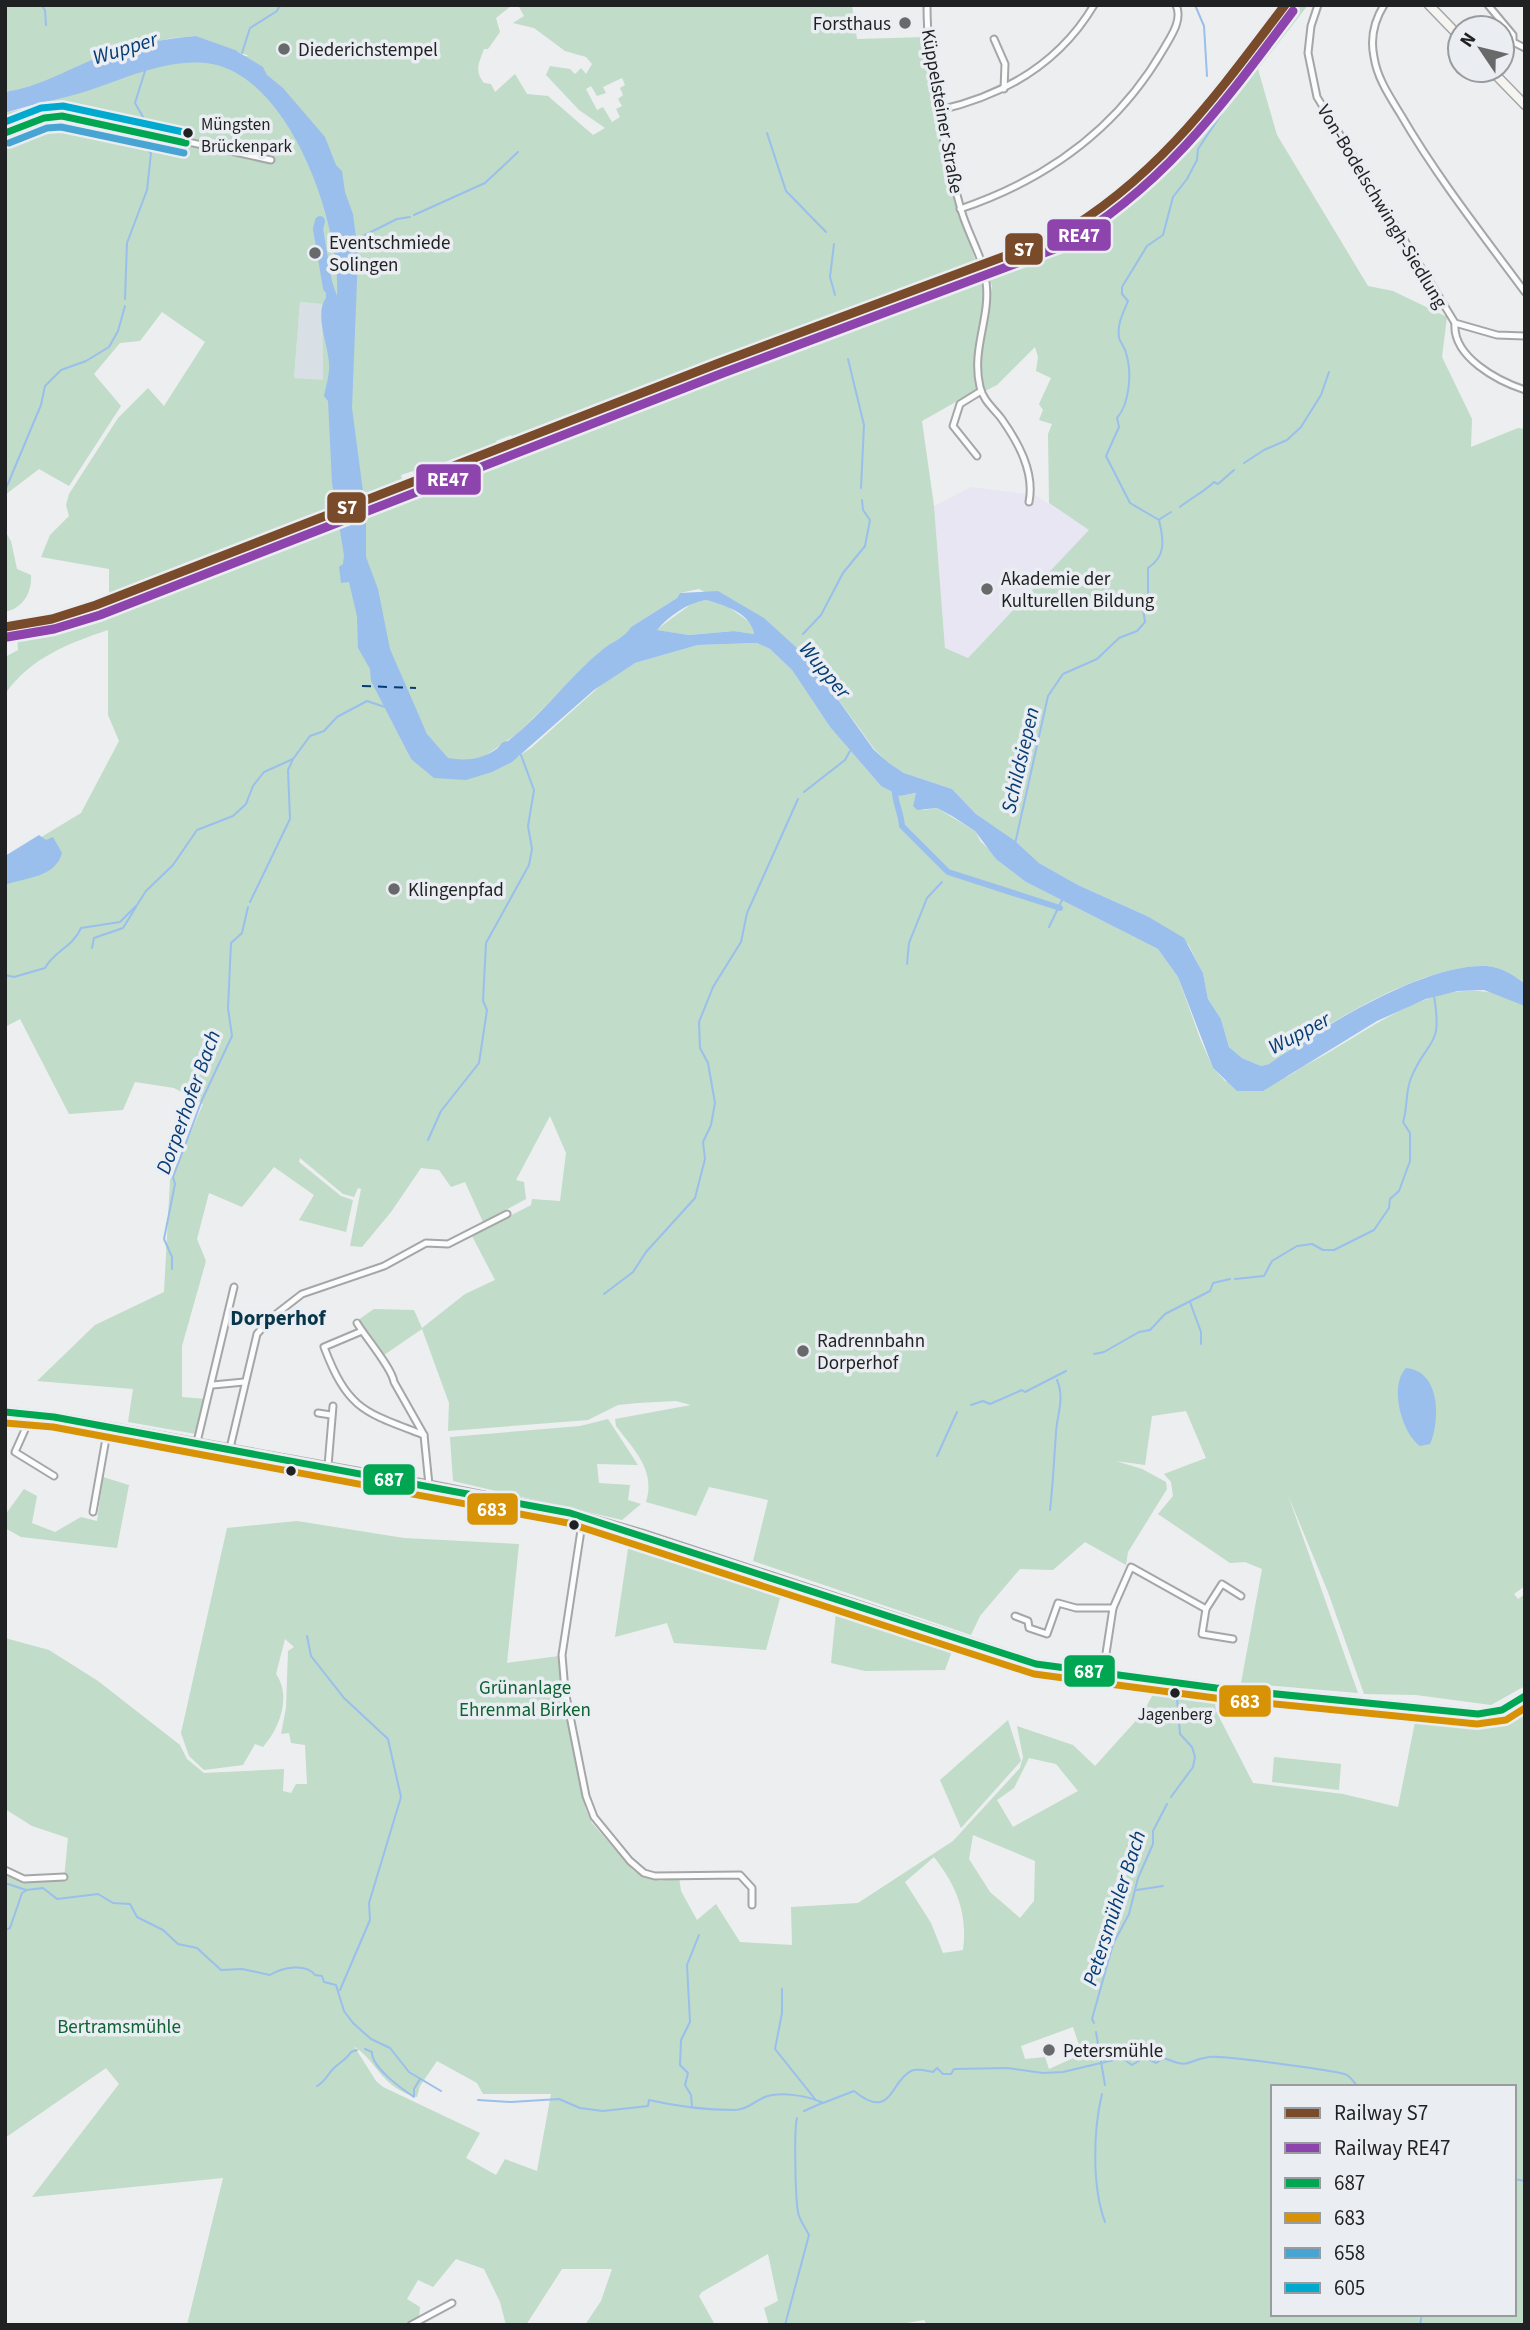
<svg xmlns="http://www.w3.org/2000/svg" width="1530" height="2330" font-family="'Source Sans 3',sans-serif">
<rect width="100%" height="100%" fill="#eceef0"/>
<g fill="#d8dfe5">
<path d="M879,298l3,7 -333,129 14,-5 -2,-7z"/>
<path d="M300,302l22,2 1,77 -29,-3z"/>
</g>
<path fill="#e8e6f3" d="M971,487l64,8 55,35 -122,128 -23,-10 -11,-142z"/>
<g fill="#c1dcc8" fill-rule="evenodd">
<path d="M5,5h507l-16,13 4,14 -12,17h-4c-5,14 -10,21 0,34l7,1 4,8 20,-18 12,20 21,2 45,39 12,-7 -26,-18 -33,-35 4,-9 20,3 5,5 6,-6 5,6 6,-10 -6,-7 -21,-6 -31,-23 -21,-5 11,-7 -6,-11h334l5,34 69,-2c5,77 26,149 49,223l-461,180 -3,-5 -15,6 1,5 -33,13 -2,-3 -12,4 1,4 -35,13 -3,-6 -12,4 2,7 -26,10v7l29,-10 3,6 11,-3 -2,-8 36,-13 3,5 11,-5 -2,-5 34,-13 2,4 15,-6 -1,-4c150,-58 306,-123 463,-173 13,35 -12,76 -2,116l-55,31 12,85 11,142 23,10 121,-128 -40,-27 -1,-69 4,-10 -13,-4 4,-10 -4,-6 12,-26 -15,-7 2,-14 -3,-10 -38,38 -12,6 -1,-3 -4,-30 12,-72 -7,-18 92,-38 45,-26 54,-53 114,-146h18l-50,64 19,66 91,151 25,5 54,26 -5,40 30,62 -1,28 47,-19 7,1v555c-11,-9 -24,-17 -38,-18 -67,-2 -164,60 -218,98l-8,2 -19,-8 -13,-11 -8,-28 -13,-20 -5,-26 -15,-29 -41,-28 -69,-31 -39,-22 -25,-23 -38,-26 -24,-25 -48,-16 -15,-10 -14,-13 -66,-91 -37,-33 -73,-37 -19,4 -3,5 -46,29 -3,6 -27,18 -83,82 -33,23 -21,5 -16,-2 -17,-17 -15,-31 -33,-8 28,56 93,7 27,-18 79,-71 25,-14 63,-18 59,-2 13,6 22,21 38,57 51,59 19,10 17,-3 -4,13 11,4 13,-2 38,23 6,11 45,40 132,67 20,28 23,64 12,27 12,13c18,0 42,4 59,-3 8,-3 14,-9 22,-13 66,-34 138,-102 215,-62l4,3v580l-11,8 4,5 7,-5v92l-34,19 -75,-10 -52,-1 -36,-102 -40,-97 70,198 -117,-10 21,-114 -17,-7 -15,1 -72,-49 15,-18 -2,-14 -7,-8 42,-16 -20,-47 -34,5 -7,49 -29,-4 26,8 24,13 1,7 -39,63 -2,13 -41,-23 -32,28 -33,-1 -40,47 -9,19 -218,-74 15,-61 -59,-13 -13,29 -50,-14c10,-32 -12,-52 -30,-76l-1,-7 76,-14 -15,-4 -38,2 -20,2 -30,15 -140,11 1,-28 -27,-74 -38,26 -26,-35 16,-11 40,1 8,18 43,-34 30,-14 -23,-44 59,-31 1,-6 28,2 6,-48 -16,-37 -34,64 8,2 2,17 -43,23 -18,-40 -14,5 -12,-17 -18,-2 -30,44 -29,35 -12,-1 11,-57 -3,-1 -4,9 -11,-3 -43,-36 -1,4 42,34 12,4 -7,32 -47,-12 15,-25 -40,-28 -32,40 -33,-14 -12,46 9,22 -24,85v51l24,2 -10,35 -68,-12 5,-33 -96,-8 58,-56 69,-33 6,-112 33,-76 -29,-16 -39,-6 -12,28 -54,4 -49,-95 -15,8v-168l76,-46 38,-72 -11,-26v-85c-39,13 -78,28 -103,64v-37l13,-7 -1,-18 92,-26v-37l-68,-12 9,-22 19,-19 -3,-11 3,-11 49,-76 30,-30 16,18 41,-64 -43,-30 -22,29 -20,2 -26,31 27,32 -52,80 -30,-17 -34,26v-382l42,-10 32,-17 69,-24 101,-6 -53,-20 -24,2 -63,15 -63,29 -41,11zM622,78l3,7 -5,3 3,7 -5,4 4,7 -6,3 4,8 -8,5 -9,-15 -6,3 -11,-21 5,-3 6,10 9,-3 -3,-6zM300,302l22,2 1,76 -29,-2z"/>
<path d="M5,531l6,10 6,28 14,6c1,18 -8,33 -26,37z"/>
<path d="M706,600l21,6 24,17 3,11 -20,-3 -45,4 -33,-5 38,-28z"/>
<path d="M608,1419l30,46 -41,-1 2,19 31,2 -2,15 13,4 -19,16 -169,-39 -3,-44 130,-11z"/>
<path d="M103,1477l26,8 -12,63 -96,-11 -16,-9v-13l19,-26 13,7 -5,27 23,9 26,-15 16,4z"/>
<path d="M297,1521l107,17 115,6 -12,119 52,-7 10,72 17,82 6,13 41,47 10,6 17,5 19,-4 2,14 16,29 19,-16 24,38 52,3 -1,-38 67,-4 95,-62 67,-73 3,-11 -6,-31 56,19 22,21 47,-52 14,-25 58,7 2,15 37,72 90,11 55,13 19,-95c40,4 73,11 108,-12v625h-598l-3,-5 -30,5h-125l-5,-17 14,-7 -10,-47 -66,38 -3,4 16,29h-130l16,-24 11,-32h-50l-36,56h-20l-6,-23 -16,-33 -28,-10 -23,28 -15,-7 -11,19 13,8 -1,11 -11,7h-221l36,-147 -191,19 87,-113 -13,-16 -101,70v-266l18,8 41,-1 4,-41 -36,-12 -27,-17v-171l44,12 49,31 82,64 7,14 17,14 80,-4 -1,22 8,2 5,-9h11l-2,-39 -14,-2 -2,-10 -8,1 5,-26 2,-57 6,-4 -9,-8 -9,35c16,23 3,55 -13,73l-8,-3 -12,21 -39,5 -15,-14 -8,-23 46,-205zM1029,1758l27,6 22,27 -65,36 -16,-27 17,-12zM973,1835l62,26 -1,40 -14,17 -30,-26 -21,-33zM934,1857c22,28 34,56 29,93l-20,3 -12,-30 -26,-41zM1073,2027l9,27 -33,15 -4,-12 -20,2 -4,-13zM354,2046c25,18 28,42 63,51l3,-11 17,-25 40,22 6,11h68l-14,77 -32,-12 -9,16 -30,-17 14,-25 -97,-46 -7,-6zM1273,2087h241v227h-241z"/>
<path d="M630,1535l230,75 -2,13 15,3 2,-11 80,28 -10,27 -80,1 -34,-8 5,-51 -56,-14 -14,52 -92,-7 -7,-20 -52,14z"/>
<path d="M1008,1720l13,41 -60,67 -21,-48z"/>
<path d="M1274,1757l67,7 -2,26 -67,-8z"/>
</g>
<g fill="#9abfec" fill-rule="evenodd">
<path d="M196,36l39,14 28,17 4,8 16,13 42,49 11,28 6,6 3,21 8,22 5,40 -6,154 14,106v43l12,32 12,60 37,85 21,24c16,3 32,2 47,-8 7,-4 4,-8 13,-9 35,-27 60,-63 94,-91 8,-7 24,-13 29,-23l46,-29 3,-5 38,-2 46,27 45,41 65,91 15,13 15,10 48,16 24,25 38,26 25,23 39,22 69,31 37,22 19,35 5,26 13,20 8,28 13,11 19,8 8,-2c52,-36 154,-101 218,-98 14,1 27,9 38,18v22l-41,-16 -26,1 -32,8 -49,22 -114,70h-26l-24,-23 -35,-91 -20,-28 -132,-67 -30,-23 -21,-28 -23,-15 -15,-8 -20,2 -4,-4 3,-13 -16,3 -19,-10 -51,-59 -38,-57 -22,-21 -13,-6 -59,2 -63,18 -41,27 -82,72 -20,10 -26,8 -32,-2 -23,-19 -40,-78 -1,-12 -12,-21 -1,-32 -8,-34 -8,1 -2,-16 4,-3 1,-9 -12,-72 -4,-82 -4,-5c2,-10 6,-22 5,-33 -1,-19 -15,-49 -3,-65l-1,-24 4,-1 8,23c4,-69 -45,-217 -125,-232 -45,-8 -93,18 -135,30 -24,7 -49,11 -72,19v-20l5,-2c36,-6 66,-27 101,-38 27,-9 56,-15 85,-17zM706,600c18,5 45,13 48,34l-20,-3 -45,4 -32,-5c12,-14 30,-27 49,-30z"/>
<path d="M39,835l7,5 7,-3 9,16c-7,25 -36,24 -57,32v-29z"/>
<path d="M1406,1368c35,3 34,53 24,76l-10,2c-19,-13 -31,-61 -14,-78z"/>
</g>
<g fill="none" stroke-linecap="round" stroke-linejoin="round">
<g stroke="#9abfec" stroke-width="2">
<path d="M41,5l4,5 1,15"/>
<path d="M1195,5l9,21 3,50"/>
<path d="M242,53l8,-25 27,-17 3,-6"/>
<path d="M767,133l19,58 40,41"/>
<path d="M414,215l71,-32 33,-31"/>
<path d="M357,239l40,-20 13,-2"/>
<path d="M834,244l-4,33 5,18"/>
<path d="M125,299l2,-56 20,-53 4,-37 -16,-15 8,-21 -8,-14 10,-32"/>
<path d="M848,359l16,66 -3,63"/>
<path d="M1244,463l20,-13 23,-10 14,-13 20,-32 8,-23"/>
<path d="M7,486l34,-81 4,-19 16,-16 25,-9 23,-14 9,-16 7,-25"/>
<path d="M1180,507c11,-9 24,-15 34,-25l4,2 16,-14"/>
<path d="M1160,519l11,-7"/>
<path d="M803,634l18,-19 22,-42 22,-27 5,-26 -7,-10 -1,-10"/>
<path d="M804,792l41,-32 5,-9"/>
<path d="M1015,844l33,-148 15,-22 34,-15 22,-21 18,-7 8,-9 -2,-13 5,-4v-37c18,-12 16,-27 11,-48l-29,-17 -24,-47 13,-29 -2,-9c13,-15 15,-46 9,-65 -1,-5 -5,-10 -7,-15 -2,-15 4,-24 9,-37l-6,-7v-7l25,-41 16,-11 10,-38 14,-18 10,-19 1,-11 24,-36"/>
<path d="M250,902l40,-83 -2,-49 5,-11"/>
<path d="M1049,927l13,-27"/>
<path d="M92,948l2,-10 29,-10 13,-21"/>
<path d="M907,964l2,-21 18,-45 15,-16"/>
<path d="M5,975l9,2 31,-9c9,-17 28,-21 36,-40l39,-6 17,-17 9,-14 27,-26 24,-35 36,-14 13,-12 7,-18 11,-14 29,-13 17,-23 14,-5 13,-14 30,-16 18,6"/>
<path d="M428,1140l13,-29 38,-48 8,-53 -4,-9 3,-58 43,-78 3,-16 -4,-23 6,-36 -13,-35"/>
<path d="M172,1269v-12l-8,-18 11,-55 -2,-7 29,-77 30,-64 -4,-28 3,-65 11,-10 6,-26"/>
<path d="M1235,1279l29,-3 8,-15 25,-15 15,-2 11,6h11l40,-20 15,-22 1,-9 9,-8 11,-30v-28l-7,-11c5,-15 2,-29 8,-44 17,-41 32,-29 23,-82"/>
<path d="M604,1294l29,-22 13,-20 49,-54 10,-39 -2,-17 8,-17 4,-22 -7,-40 -8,-15 -1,-26 14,-35 28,-45 6,-29 51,-114"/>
<path d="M1190,1302l11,30v12"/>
<path d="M1094,1354l10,-2 35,-20 11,-2 15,-16 45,-23 3,-8 17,-4"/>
<path d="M971,1405l12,-4 7,3 32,-14 3,2 41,-21"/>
<path d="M937,1456l20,-44"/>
<path d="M1050,1510c3,-25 4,-51 6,-77 1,-19 9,-34 1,-53"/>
<path d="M307,1636l4,20 33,42 44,41 13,58 -32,106 1,17 -30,70"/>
<path d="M1171,1797l22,-30 2,-10 -3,-10 -12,-13 -3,-36"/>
<path d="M5,1883l21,7 17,-2 14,11 41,-5 15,9 17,1 7,13 26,13 15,14 19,4 24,22 21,-1 28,6c13,-8 36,-12 45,0l7,1 2,6 12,3 8,26 9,12 18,16 19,9 19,24 32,19"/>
<path d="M1137,1890l26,-4"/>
<path d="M5,1930l5,-2 12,-35 5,-3"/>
<path d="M782,1989v24l-7,36 40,50"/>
<path d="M1094,2023l-2,-4 21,-75 16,-30 9,-36 15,-34v-13l14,-27"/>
<path d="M1096,2032l9,53"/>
<path d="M365,2049l7,3c-1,15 30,37 42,45v-8l6,-10"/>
<path d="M317,2086c9,-5 10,-11 16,-17 7,-7 13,-9 18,-17l6,-2"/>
<path d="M1102,2094c-9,37 -10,93 3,128"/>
<path d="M478,2100l33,2 48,-3 21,9 23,3 45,-5 1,-6c30,7 56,10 86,10 12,0 20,-9 30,-13 15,-6 44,-1 58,6l31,-12c38,31 36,-10 57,-20 7,-3 15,0 22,1l4,-4 6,6h8l3,-5 53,-1 36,5 20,-1 59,-14 10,7 13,-8 11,6 8,-5c29,12 21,2 45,-1 10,-2 132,14 138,18 4,3 8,8 11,12"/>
<path d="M692,2107l-1,-12 -6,-10 3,-12 -8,-8 1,-25 9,-18 -3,-57 12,-30"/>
<path d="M804,2111l18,-8"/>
<path d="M1514,2179l11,2"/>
<path d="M785,2325l24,-90c-3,-6 -8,-13 -10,-19 -4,-11 -5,-87 -2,-98"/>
<path d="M1420,2325l2,-11"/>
</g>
<path stroke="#9abfec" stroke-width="6" d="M895,789c-1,12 6,23 7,37l46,46 112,36"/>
<path stroke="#9abfec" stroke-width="10" d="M320,221l-2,8 10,59"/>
<path stroke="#063c75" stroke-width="2" stroke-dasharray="9 7" stroke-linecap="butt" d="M362,686l54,2"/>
<g stroke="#a4a6a7" stroke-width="9">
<g id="street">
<path d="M927,5c0,62 16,141 33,201 6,25 23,50 26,76 5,36 -15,66 -6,105 3,13 13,21 21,31 17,24 34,54 28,84"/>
<path d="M1318,5l-7,21 -3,27 9,44 138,226"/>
<path d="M1384,5c-10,16 -14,33 -10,52 3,21 16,40 27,58 36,62 81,119 124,177"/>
<path d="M1488,5l25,30v7"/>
<path d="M994,39l11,25 -1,25"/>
<path d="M1502,48l11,-6 12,6"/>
<path d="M940,110c65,-15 119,-46 154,-105"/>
<path d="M5,133l39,-15 25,-2 202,44"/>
<path d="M960,209c86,-29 157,-80 203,-159 8,-14 20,-30 13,-45"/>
<path d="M1525,336l-28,-1 -42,-12c-3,34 43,58 70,67"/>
<path d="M977,456l-24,-30 7,-22 21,-13"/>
<path d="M357,1323c9,15 35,45 37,59l30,53 5,50"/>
<path d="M362,1331l-38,16c24,63 40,65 100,88"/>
<path d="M213,1385l31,-3"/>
<path d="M318,1413l13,2"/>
<path d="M32,1414l-17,38 39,24"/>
<path d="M197,1442l37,-155"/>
<path d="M230,1448l27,-114 14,-16 31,-24 82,-28 42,-23 22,1 59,-30"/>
<path d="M328,1466l5,-60"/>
<path d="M93,1512l15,-85"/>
<path d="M583,1517l-21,138 3,36 21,105 8,21 36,44 14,12 11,3 85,-1 12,13v17"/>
<path d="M1206,1609l-4,25 31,5"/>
<path d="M1015,1616l13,5 1,7 18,6 11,-31 18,5h37"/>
<path d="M1103,1673l10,-65 18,-41 75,42 16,-25 19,12"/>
<path d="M5,1870l19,9 40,-2"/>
<path d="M411,2325l41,-22"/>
</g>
</g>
<g stroke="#a4a6a7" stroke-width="11">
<g id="secondary">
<path d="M1429,5l31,32"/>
<path d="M1491,70l34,35"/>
<path d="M5,1412l49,5 375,68 141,28 72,21 394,130 180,24 262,26 24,-4 23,-14"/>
</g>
</g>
<use href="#street" stroke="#fcfcfd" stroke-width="5"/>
<use href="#secondary" stroke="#f5f4f1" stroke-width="8"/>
<g stroke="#eaeef2" stroke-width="12">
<g id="bus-1">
<path d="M5,133l39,-15 18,-2 124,27"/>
<path d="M5,1412l49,5 516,96 466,151 180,24 262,26 24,-4 23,-14"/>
</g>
</g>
<g stroke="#eaeef2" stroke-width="12">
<path id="bus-2" d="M5,1423l48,4 515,96 466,151 181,24 262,26 29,-4 19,-12"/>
</g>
<g stroke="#eaeef2" stroke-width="12">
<path id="bus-3" d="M9,143l38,-15 14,-1 123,26"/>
</g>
<g stroke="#eaeef2" stroke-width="12">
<path id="bus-4" d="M5,122l36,-14 22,-2 125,27"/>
</g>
<use href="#bus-1" stroke="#00a651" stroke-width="7"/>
<use href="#bus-2" stroke="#d79205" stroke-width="7"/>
<use href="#bus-3" stroke="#48a5d3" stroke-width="7"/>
<use href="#bus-4" stroke="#00a9ce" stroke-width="7"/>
<g stroke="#eaeef2" stroke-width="14">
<path id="rail-1" d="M5,627l47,-8 44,-14 623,-242 337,-126c101,-58 160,-141 229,-232"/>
</g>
<g stroke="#eaeef2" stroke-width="14">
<path id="rail-2" d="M7,637l47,-8 46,-14 623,-242 337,-126c103,-59 164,-144 233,-236"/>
</g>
<use href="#rail-1" stroke="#7a4b2a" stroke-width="9"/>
<use href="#rail-2" stroke="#8e44ad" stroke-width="9"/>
</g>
<g fill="#67696a" stroke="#eaeef2" stroke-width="2.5">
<circle cx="905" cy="23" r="7"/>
<circle cx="284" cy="49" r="7"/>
<circle cx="315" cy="253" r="7"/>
<circle cx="987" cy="589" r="7"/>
<circle cx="394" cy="889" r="7"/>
<circle cx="803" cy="1351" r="7"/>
<circle cx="1049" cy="2050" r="7"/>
</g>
<g fill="#1f2122" stroke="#eaeef2" stroke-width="2.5">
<circle cx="188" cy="133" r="6"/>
<circle cx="291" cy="1471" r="6"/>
<circle cx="574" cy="1525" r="6"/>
<circle cx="1175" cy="1693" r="6"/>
</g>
<g text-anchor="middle" stroke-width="7" stroke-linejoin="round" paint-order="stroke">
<g font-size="17" fill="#1f2122" stroke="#eaeef2" text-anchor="start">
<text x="201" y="130">Müngsten<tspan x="201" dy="22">Brückenpark</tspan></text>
<text x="1175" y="1720" text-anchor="middle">Jagenberg</text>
</g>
<g font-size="19" fill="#1f2122" stroke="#eaeef2" text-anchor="start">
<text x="891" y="30" text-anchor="end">Forsthaus</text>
<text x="298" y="56">Diederichstempel</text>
<text x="329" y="249">Eventschmiede<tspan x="329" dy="22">Solingen</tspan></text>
<text x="1001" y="585">Akademie der<tspan x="1001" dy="22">Kulturellen Bildung</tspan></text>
<text x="408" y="896">Klingenpfad</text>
<text x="817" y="1347">Radrennbahn<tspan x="817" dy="22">Dorperhof</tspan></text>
<text x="1063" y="2057">Petersmühle</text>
</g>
<g font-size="19" fill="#1f2122" stroke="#eaeef2">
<text transform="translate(943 111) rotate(80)" y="7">Küppelsteiner Straße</text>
<text transform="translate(1383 206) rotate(59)" y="7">Von-Bodelschwingh-Siedlung</text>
</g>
<g font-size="19" fill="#0d6331" stroke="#eaeef2">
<text x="525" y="1694">Grünanlage<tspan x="525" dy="22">Ehrenmal Birken</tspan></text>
<text x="119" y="2033">Bertramsmühle</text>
</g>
<g font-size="21" font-style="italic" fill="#063c75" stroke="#eaeef2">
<text transform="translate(125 48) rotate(-17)" y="7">Wupper</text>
<text transform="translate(825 670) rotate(50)" y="7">Wupper</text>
<text transform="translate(1020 760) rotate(-77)" y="7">Schildsiepen</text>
<text transform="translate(1299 1033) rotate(-28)" y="7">Wupper</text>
<text transform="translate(188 1102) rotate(-70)" y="7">Dorperhofer Bach</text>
<text transform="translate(1114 1908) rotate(-72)" y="7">Petersmühler Bach</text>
</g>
<g font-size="21" font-weight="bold" fill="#08354a" stroke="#eaeef2">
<text x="278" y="1325">Dorperhof</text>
</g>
</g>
<g stroke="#eaeef2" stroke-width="2.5">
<rect x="1046" y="218" width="66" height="34" rx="7" fill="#8e44ad"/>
<rect x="1004" y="232" width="40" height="34" rx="7" fill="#7a4b2a"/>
<rect x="415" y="463" width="67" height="33" rx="7" fill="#8e44ad"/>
<rect x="326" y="491" width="41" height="33" rx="7" fill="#7a4b2a"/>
<rect x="362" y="1463" width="54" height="33" rx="7" fill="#00a651"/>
<rect x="466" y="1492" width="53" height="34" rx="7" fill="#d79205"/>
<rect x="1063" y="1654" width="53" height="34" rx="7" fill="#00a651"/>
<rect x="1218" y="1684" width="54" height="34" rx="7" fill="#d79205"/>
</g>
<g font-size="19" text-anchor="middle" font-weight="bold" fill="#fff">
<text x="1079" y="242">RE47</text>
<text x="1024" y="256">S7</text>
<text x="448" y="486">RE47</text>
<text x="347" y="514">S7</text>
<text x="389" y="1486">687</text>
<text x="492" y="1516">683</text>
<text x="1089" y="1678">687</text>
<text x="1245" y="1708">683</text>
</g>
<rect width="1530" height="2330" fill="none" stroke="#1f2122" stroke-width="14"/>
<rect x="1271" y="2085" width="245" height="231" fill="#eaeef2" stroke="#999c9f" stroke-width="2"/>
<rect x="1285" y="2108" width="35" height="10" fill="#7a4b2a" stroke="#999c9f" stroke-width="2"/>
<text x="1334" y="2120" font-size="21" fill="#1f2122">Railway S7</text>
<rect x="1285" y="2143" width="35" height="10" fill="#8e44ad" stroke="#999c9f" stroke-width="2"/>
<text x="1334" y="2155" font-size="21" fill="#1f2122">Railway RE47</text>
<rect x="1285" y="2178" width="35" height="10" fill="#00a651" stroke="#999c9f" stroke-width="2"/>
<text x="1334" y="2190" font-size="21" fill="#1f2122">687</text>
<rect x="1285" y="2213" width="35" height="10" fill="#d79205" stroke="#999c9f" stroke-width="2"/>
<text x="1334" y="2225" font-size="21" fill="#1f2122">683</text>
<rect x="1285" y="2248" width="35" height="10" fill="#48a5d3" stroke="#999c9f" stroke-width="2"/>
<text x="1334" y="2260" font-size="21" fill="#1f2122">658</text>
<rect x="1285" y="2283" width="35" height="10" fill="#00a9ce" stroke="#999c9f" stroke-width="2"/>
<text x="1334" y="2295" font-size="21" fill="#1f2122">605</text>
<g transform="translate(1481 49) rotate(305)"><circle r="33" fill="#eaeef2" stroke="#999c9f" stroke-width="2"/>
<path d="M0-5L12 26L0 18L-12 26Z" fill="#67696a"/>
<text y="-10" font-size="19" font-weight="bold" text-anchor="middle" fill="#1f2122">N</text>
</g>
</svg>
